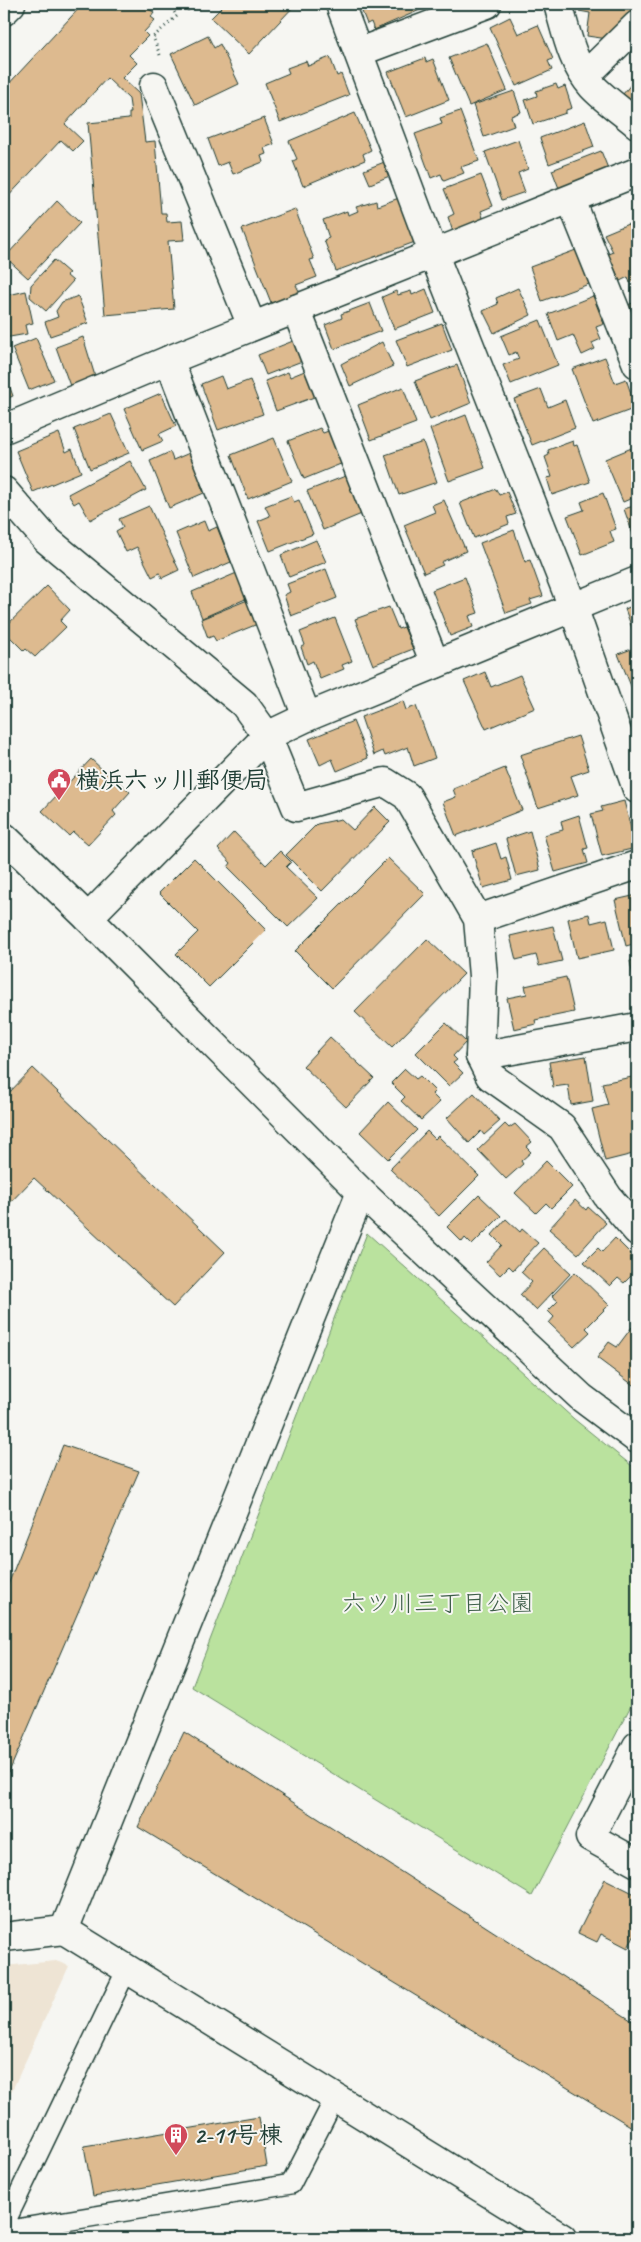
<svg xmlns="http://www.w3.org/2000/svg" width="641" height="2242" font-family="Caveat,'Klee One',sans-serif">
<rect width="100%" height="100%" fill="#f6f6f2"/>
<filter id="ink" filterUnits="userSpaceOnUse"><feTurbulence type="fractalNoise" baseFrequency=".02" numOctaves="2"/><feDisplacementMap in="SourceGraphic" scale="10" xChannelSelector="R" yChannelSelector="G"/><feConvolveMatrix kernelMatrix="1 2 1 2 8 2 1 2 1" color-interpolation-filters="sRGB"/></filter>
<g filter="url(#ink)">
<path fill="#eee4d4" d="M56,1961l13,5 -65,142v-142z"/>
<path fill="#bae29e" stroke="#6c9069" d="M367,1233l207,186 63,51v224l-105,202 -340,-209z"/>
<g fill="#ddba8f" stroke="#1f3d34">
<path d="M83,4h61l10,9 -3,4 4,3 -11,12 4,4 -19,19 8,8 -15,15 17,16 6,48 10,-1 6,72h5l1,9 15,-1 2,19 -16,1 6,68 -69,6 -17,-192 41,-4v-6h2l-2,-14 -22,-21 -42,46 18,17 -10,10 -12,-11 -57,61v-112z"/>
<path d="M181,4h14l-7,7z"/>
<path d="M225,4h71l-47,50 -38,-36z"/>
<path d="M359,4h58l3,6 -46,20 -3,-8 -4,2z"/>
<path d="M580,4h52l-2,15 -22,20 -21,-3 3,-23 -11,-2z"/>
<path d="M510,17l8,17 20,-9 15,34 -5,2 4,9 -36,16 -26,-59z"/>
<path d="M208,36l6,12 6,-4 19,40 -44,21 -24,-51z"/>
<path d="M487,43l20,47 -38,16 -20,-48z"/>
<path d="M330,57l7,19 4,-2 8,21 -69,27 -15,-39 24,-10 -2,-5 19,-7 2,5z"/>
<path d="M425,58l1,4 7,-3 16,41 -43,17 -18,-45z"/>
<path d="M637,77v28l-14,-11z"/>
<path d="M556,84l2,5 7,-3 7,22 -6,2v3l-33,11 -8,-24 12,-4 -1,-5z"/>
<path d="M514,91l7,21 -10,4 3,10 -30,11 -11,-32z"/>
<path d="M460,111l19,50 -18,6 3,6 -20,8 -3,-7 -10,4 -16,-44 27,-10 -2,-6z"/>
<path d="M355,113l16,37 -8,4 2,6 -62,26 -10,-25 4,-2 -8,-18z"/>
<path d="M264,118l10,26 -10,4 2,6 -5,2 2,6 -30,12 -5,-12 -10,4 -10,-27z"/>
<path d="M585,121l9,26 -45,17 -9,-26z"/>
<path d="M518,140l10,29 -10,4 7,19 -23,8 -17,-48z"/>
<path d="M601,151l10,25 -51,15 -8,-21z"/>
<path d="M387,161l5,14 -22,9 -6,-14z"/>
<path d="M481,175l12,31 -12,5 3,10 -31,11 -5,-15 6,-3 -10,-25z"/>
<path d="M399,198l16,44 -79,29 -12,-31 5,-2 -6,-18 24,-9 1,4 3,-1 7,-3 -2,-4 20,-6 1,5z"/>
<path d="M57,201l23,22 -52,55 -23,-21z"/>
<path d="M295,209l19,50 -4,1 7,17 -21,8 4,8 -28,12 -30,-76z"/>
<path d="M628,224l9,21v34l-7,4 -2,-6 -8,4 -12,-27 5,-2 -9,-18z"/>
<path d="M576,250l13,34 -47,17 -12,-34z"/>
<path d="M54,260l15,13 -3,2 7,6 -27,30 -16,-14 1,-12z"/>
<path d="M518,288l13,27 -37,18 -11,-22 15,-7 -2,-6z"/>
<path d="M426,289l9,24 -41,16 -12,-32 14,-6 2,4 13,-4 1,4z"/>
<path d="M26,291l7,32 -8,2 2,9 -23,4v-21l2,-1 -2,-20z"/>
<path d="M78,296l10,27 -38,13 -5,-14 13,-5 -2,-6 6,-9z"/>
<path d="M593,296l11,28 -8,3 5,12 -9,4 3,6 -13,6 -9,-20 -15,6 -10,-27z"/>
<path d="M637,301v27l-9,-23z"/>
<path d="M370,303l11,28 -47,18 -9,-24 17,-7 -1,-4z"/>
<path d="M540,320l18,45 -47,19 -8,-19 16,-6 -3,-7 -7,3 -8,-19z"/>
<path d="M442,323l10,27 -45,17 -11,-27z"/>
<path d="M83,337l12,39 -25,10 -14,-39z"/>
<path d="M36,338l18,42 -25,10 -17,-42z"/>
<path d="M293,341l9,20 -36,14 -8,-20z"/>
<path d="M382,342l11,24 -43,20 -9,-22z"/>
<path d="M605,357l10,26 11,-4 10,29 -43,16 -21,-55z"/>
<path d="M457,365l14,38 -41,17 -15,-39z"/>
<path d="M307,370l10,26 -41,15 -11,-30 23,-9 2,5z"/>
<path d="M4,371l9,25 -9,4z"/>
<path d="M221,376l5,13 24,-9 13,34 -45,16 -17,-46z"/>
<path d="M403,387l13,36 -45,17 -13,-35z"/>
<path d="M541,389l7,18 17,-7 10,28 -43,17 -18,-46z"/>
<path d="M161,393l15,33 -17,8 4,7 -21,9 -18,-41z"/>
<path d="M111,414l18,39 -39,16 -16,-40z"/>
<path d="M466,415l19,53 -36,13 -19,-52z"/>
<path d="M320,428l3,5 8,-3 17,31 -44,18 -16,-38z"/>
<path d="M59,433l7,19 6,-3 9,23 -48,20 -17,-41z"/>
<path d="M274,438l18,43 -44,18 -17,-44z"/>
<path d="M573,441l1,5 3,-1 13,37 -38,13 -5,-17 5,-1 -7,-20 4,-2 -1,-5z"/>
<path d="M423,442l14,40 -38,13 -14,-40z"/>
<path d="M634,447l3,8v41l-14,6 -18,-43z"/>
<path d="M194,451l12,29 -6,3 4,10 -35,15 -19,-47 20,-9 3,8z"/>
<path d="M130,461l16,29 -56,30 -11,-19 -5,3 -6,-10z"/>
<path d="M348,475l16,38 -41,17 -16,-39z"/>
<path d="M496,489l3,6 8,-3 9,22 -9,3 2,7 -35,14 -14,-35z"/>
<path d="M603,493l13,36 -6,2 4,11 -32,13 -15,-39 17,-6 -3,-8z"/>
<path d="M291,496l3,6 5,-2 14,34 -43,17 -12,-30 12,-5 -5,-10z"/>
<path d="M444,500l22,51 -25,11 2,3 -19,8 -20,-48 31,-13 -3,-7z"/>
<path d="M637,505v41l-13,-37z"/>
<path d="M149,506l30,64 -17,8 -2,-5 -8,4 -15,-30 -11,5 -10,-21 7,-4 -4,-8z"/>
<path d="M204,521l4,10 9,-4 14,35 -37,16 -18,-45z"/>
<path d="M514,530l11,32 5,-2 13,36 -13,4 2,4 -26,9 -26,-70z"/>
<path d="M316,540l10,22 -37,15 -8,-22z"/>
<path d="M326,569l11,29 -46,18 -7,-21 6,-3 -3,-8z"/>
<path d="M239,572l11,25 -48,21 -10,-26z"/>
<path d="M465,577l13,36 -9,3 4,11 -23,9 -18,-46z"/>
<path d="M47,586l23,24 -10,11 6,6 -31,30 -9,-8 -2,2 -20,-20v-3z"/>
<path d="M250,599l10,24 -44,18 -3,-5 -5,2 -7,-19z"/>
<path d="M637,604v35h-1l-11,-30z"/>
<path d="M389,607l9,22 6,-2 9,22 -40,16 -18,-46z"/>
<path d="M335,618l17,43 -10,4 2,4 -24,10 -7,-18 -6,3 -6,-17 4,-2 -5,-13z"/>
<path d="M637,647v54l-19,-47z"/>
<path d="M485,672l6,15 29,-12 15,33 -49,21 -22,-48z"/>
<path d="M403,701l3,9 10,-4 19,52 -21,8 -6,-19 -23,9 -2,-5 -9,4 -13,-38z"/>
<path d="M353,721l15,37 -31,13 -5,-12 -12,6 -11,-26z"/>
<path d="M578,736l11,34 -18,6 7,19 -40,13 -18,-53z"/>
<path d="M91,759l16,15 2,-2 21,20 -17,19 3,4 -28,30 -15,-13 -4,4 -27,-25z"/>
<path d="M505,768l17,42 -66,26 -13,-34 13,-5 -3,-8z"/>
<path d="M624,801l12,47 -34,8 -11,-42 12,-3 -2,-4z"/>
<path d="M375,807l15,15 -68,69 -36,-36 31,-31 24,-5 12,11z"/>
<path d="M579,815l9,33 -4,1 4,14 -33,9 -11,-37 19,-5 -2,-9z"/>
<path d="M530,831l10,39 -24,6 -10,-37z"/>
<path d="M234,832l32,33 14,-14 11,11 -5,5 32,31 -30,29 -60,-60 3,-4 -13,-14z"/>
<path d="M496,843l5,16 5,-2 6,23 -29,8 -11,-37z"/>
<path d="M194,858l72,72 -57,57 -33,-33 22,-22 -39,-39z"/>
<path d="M388,858l37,36 -93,94 -37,-37z"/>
<path d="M637,895v48l-11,3 -11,-46z"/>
<path d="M589,914l2,9 16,-4 7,31 -37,8 -9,-39z"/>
<path d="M553,926l9,35 -23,5 -3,-11 -20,5 -6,-24z"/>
<path d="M427,939l37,35 -72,73 -37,-35z"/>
<path d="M637,960v39l-7,-38z"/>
<path d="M566,977l8,35 -39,8 1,4 -22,5 -7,-31 20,-4 -2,-8z"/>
<path d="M446,1023l20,19 -13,14 4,4 -4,3 10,10 -14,13 -33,-33z"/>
<path d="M330,1037l44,41 -28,29 -43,-41z"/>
<path d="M586,1056l7,45 -22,4 -3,-20 -15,2 -4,-25z"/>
<path d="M33,1068l192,184 -52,55 -139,-129 -30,31v-111z"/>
<path d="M405,1069l11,10 4,-3 15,15 -3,3 8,8 -19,18 -20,-19 4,-4 -14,-14z"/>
<path d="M632,1077l5,23v53l-32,8 -13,-52 16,-4 -6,-22z"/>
<path d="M474,1093l26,28 -16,14 -3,-4 -12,12 -22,-25z"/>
<path d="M388,1102l29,28 -29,29 -28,-27z"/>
<path d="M505,1124l4,4 6,-4 17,18 -6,5 5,5 -10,9 2,3 -17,15 -28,-29z"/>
<path d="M427,1131l8,8 3,-3 41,40 -40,40 -49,-47z"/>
<path d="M546,1161l26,26 -21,21 -5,-5 -10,10 -21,-20z"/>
<path d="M479,1195l22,21 -29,29 -7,-7 -3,4 -15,-15z"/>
<path d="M575,1200l11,10 2,-3 18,16 -28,31 -29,-25z"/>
<path d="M506,1219l14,13 2,-3 16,14 -25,27 -4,-4 -9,9 -14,-13 16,-17 -10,-10z"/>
<path d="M615,1238l22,22v10l-13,13 -6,-5 -8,8 -26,-24 14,-14 4,4z"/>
<path d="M544,1248l27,25 -35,37 -16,-15 12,-13 -11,-10z"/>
<path d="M575,1272l34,33 -23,23 4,4 -16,15 -25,-24 5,-6 -6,-6 10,-10 -6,-5z"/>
<path d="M632,1327l5,4v57l-40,-30 12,-16 8,5z"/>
<path d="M63,1445l76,26 -130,301 -5,1v-178z"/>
<path d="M184,1732l453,292v106l-499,-303z"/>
<path d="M605,1879l32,16v14l-5,10 5,2v8l-9,19 -27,-14 -4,8 -19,-9z"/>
<path d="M259,2117l8,49 -174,30 -9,-50z"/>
<path d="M447,2234v4h-26z"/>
</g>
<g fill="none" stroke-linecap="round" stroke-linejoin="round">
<g stroke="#1f3d34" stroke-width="22">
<g id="lane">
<path d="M4,2225l123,-256"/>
<path d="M4,2231l287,-47 44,-86"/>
</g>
</g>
<g stroke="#1f3d34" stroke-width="31">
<g id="street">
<path d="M340,4l94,251 139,352 64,182"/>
<path d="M558,4c8,27 14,60 34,82 13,14 31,26 45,38"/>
<path d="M359,52l128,-48"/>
<path d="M585,76l52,-51"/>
<path d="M154,86l98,240"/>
<path d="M571,200l66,164"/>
<path d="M296,309l139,355"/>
<path d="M169,360l138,357"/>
<path d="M4,429l165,-69 468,-188"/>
<path d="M4,491l42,48 198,165 23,32 29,71 89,-25 22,14 71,123 5,57 -3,80 10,20 72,51 46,70 29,34"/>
<path d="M88,918l179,-182 40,-19 330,-136"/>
<path d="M478,919l159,-54"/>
<path d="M480,1056l157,-29"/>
<path d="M637,1746l-47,91 47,26"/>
<path d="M64,1930l498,308"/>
</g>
</g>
<g stroke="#1f3d34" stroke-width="31">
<g id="secondary">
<path d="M4,11l7,-7"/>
<path d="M4,837l84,81 273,274 221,206 55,41"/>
<path d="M4,1937l60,-7 297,-738"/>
</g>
</g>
<path stroke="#1f3d34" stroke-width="3" stroke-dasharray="1 4" stroke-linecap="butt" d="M160,55l-7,-18 24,-21 -8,-12"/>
<use href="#lane" stroke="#f6f6f2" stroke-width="19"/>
<use href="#street" stroke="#f6f6f2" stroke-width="28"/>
<use href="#secondary" stroke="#f6f6f2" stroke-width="28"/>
</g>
</g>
<defs>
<g id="civic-pin" transform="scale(1.25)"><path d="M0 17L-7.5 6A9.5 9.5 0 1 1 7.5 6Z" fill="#d1495b" stroke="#f6f6f2"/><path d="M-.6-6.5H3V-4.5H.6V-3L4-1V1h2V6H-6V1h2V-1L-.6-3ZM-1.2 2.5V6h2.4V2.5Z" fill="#fff"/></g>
<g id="building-pin" transform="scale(1.25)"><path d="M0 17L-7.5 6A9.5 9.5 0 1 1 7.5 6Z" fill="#d1495b" stroke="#f6f6f2"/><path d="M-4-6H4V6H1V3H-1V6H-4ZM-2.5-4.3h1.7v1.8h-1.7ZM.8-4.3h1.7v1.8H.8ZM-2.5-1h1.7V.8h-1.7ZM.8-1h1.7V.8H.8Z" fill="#fff"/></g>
</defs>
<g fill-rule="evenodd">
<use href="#civic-pin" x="59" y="780"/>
<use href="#building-pin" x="176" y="2135"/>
</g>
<g text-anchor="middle" stroke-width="4" stroke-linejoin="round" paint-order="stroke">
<g font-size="24" font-weight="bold" fill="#1f3d34" stroke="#f6f6f2" text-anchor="start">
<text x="76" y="788">横浜六ッ川郵便局</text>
<text x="194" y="2143">2-11号棟</text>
</g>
<g font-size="24" fill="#3e5e49" stroke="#f6f6f2">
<text x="438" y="1611">六ツ川三丁目公園</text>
</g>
</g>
<rect width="641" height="2242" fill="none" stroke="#f6f6f2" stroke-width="20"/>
<rect x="10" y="10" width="621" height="2222" fill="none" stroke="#1f3d34" stroke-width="2" filter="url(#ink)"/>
</svg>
